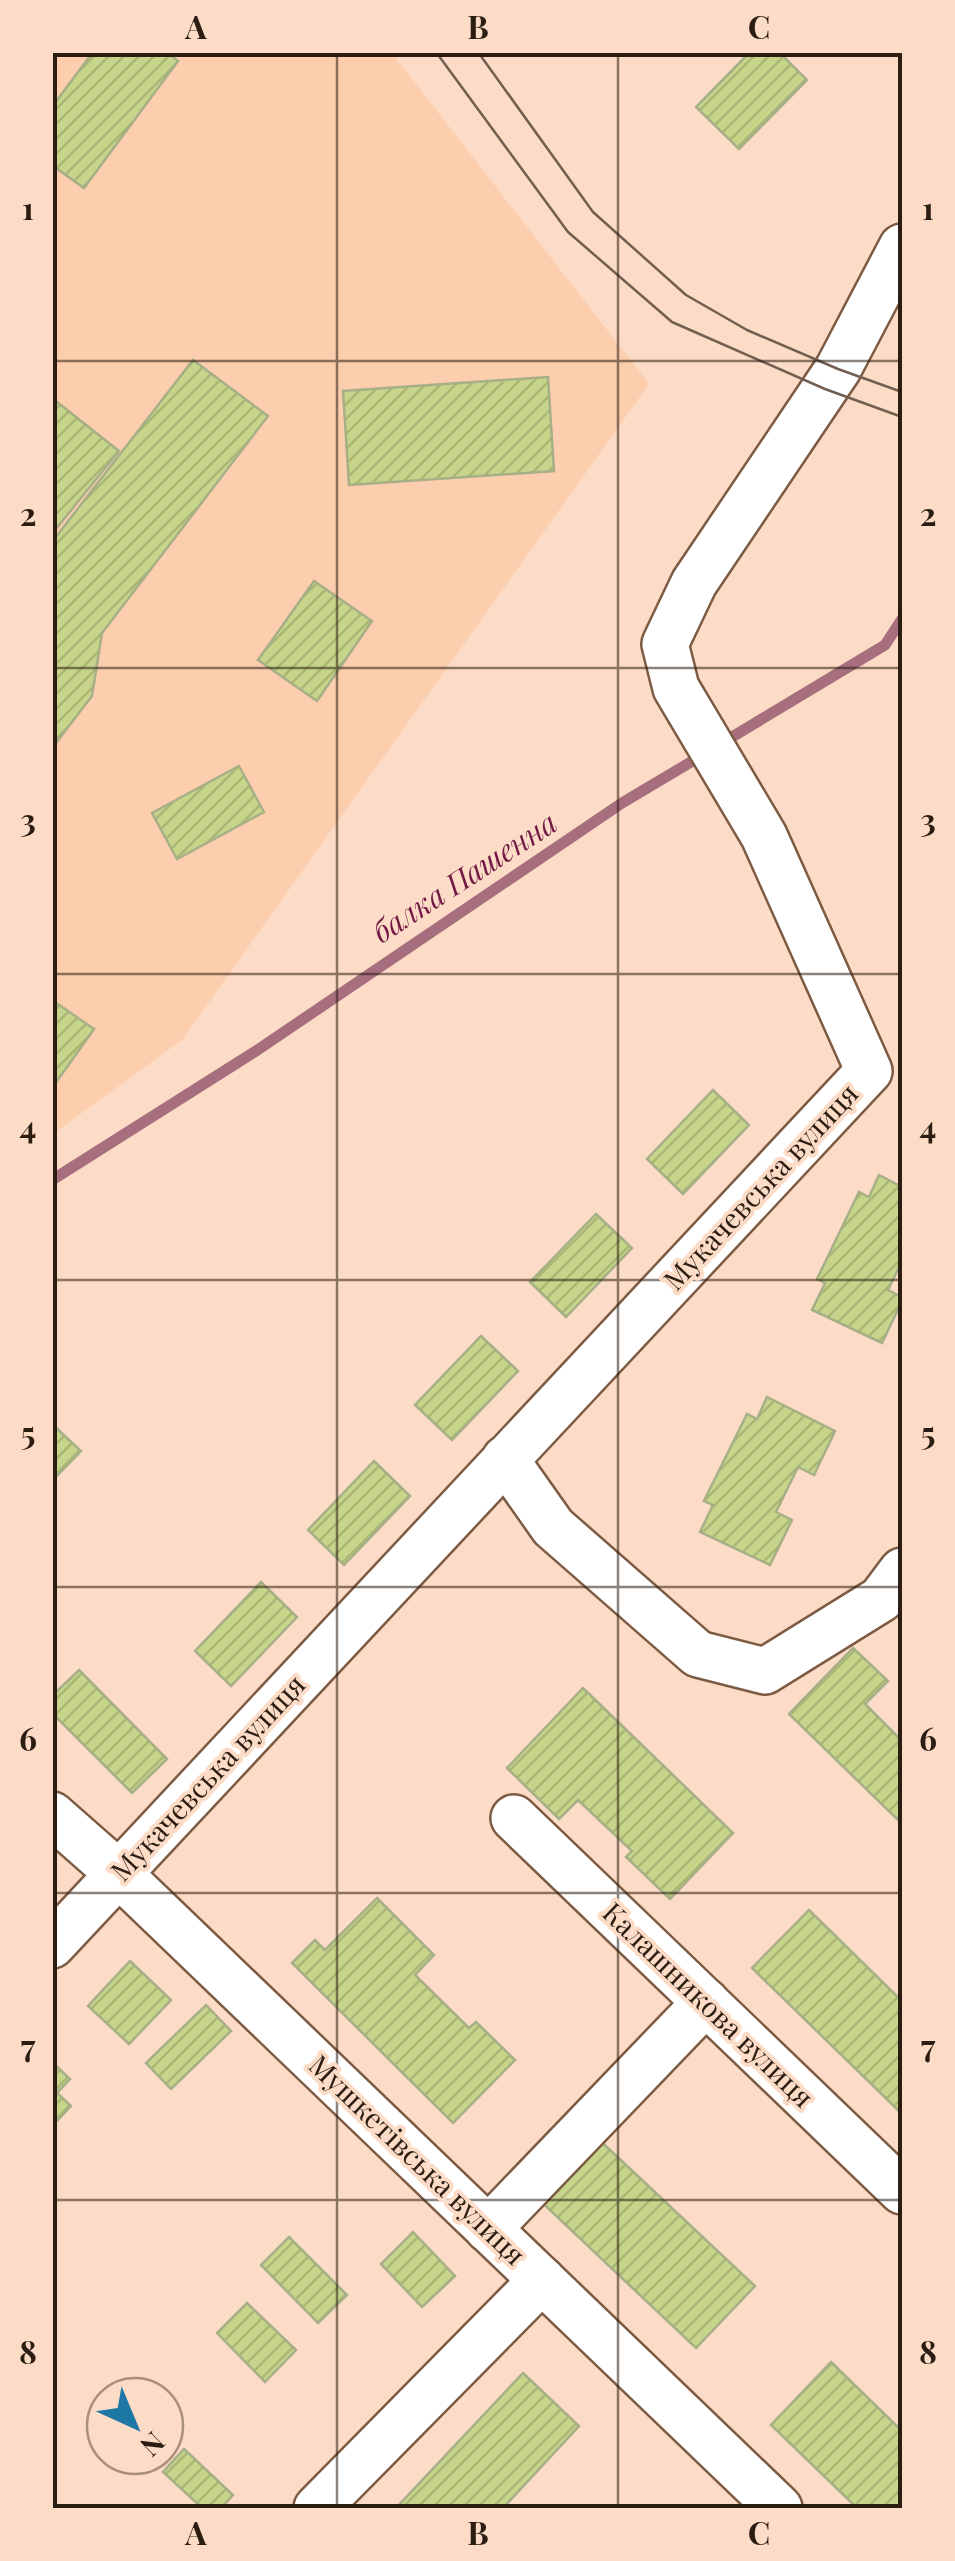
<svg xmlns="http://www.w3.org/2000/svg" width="955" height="2561" font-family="'Playfair Display',serif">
<defs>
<pattern id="building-hatch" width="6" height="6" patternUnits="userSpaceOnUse" patternTransform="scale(2.5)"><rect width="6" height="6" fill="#c7d58a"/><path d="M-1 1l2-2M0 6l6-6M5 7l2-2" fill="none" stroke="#abb676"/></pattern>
</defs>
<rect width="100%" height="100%" fill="#fcdcc6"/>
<path fill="#fccead" d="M53,53h339l257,331 -467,656 -129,94z"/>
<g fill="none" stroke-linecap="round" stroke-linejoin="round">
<g stroke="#a76e7d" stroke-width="11">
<path d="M722,743l163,-98 17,-26"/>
<path d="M52,1180l204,-129 366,-248 84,-50"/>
</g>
</g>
<g fill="url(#building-hatch)" stroke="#a7af86" stroke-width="2.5">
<path d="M93,52h73l12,9 -94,127 -32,-23v-58z"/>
<path d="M750,52h29l28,28 -68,69 -43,-42z"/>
<path d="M193,360l75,56 -166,217 -10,63 -40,52v-206z"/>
<path d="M548,377l6,94 -205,14 -6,-94z"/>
<path d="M52,398l67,53 -64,79 -3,-2z"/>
<path d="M314,581l58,40 -55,80 -59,-41z"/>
<path d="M239,766l25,46 -87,47 -25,-46z"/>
<path d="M52,1000l42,29 -42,59z"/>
<path d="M713,1090l36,35 -66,69 -36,-35z"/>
<path d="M879,1175l23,12v74l-14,29 14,7v4l-20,42 -70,-33 13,-27 -8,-4 42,-87 10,5z"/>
<path d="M596,1214l36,34 -66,69 -36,-35z"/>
<path d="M481,1336l37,35 -66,69 -37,-35z"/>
<path d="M767,1397l68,34 -21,44 -16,-8 -22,45 16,8 -22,45 -70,-33 13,-27 -9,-4 43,-87 10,5z"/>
<path d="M52,1424l29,27 -29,30z"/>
<path d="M374,1461l36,35 -66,69 -36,-35z"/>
<path d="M261,1582l36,35 -66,69 -36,-35z"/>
<path d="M853,1648l35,33 -23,23 33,33 4,-4v82l-4,5 -109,-106z"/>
<path d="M79,1670l88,89 -35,34 -80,-80v-17z"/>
<path d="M583,1688l150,145 -63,66 -44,-42 6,-6 -54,-51 -19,19 -52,-51z"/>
<path d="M377,1898l57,57 -19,20 54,53 7,-6 39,38 -62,63 -161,-160 23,-23 10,10z"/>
<path d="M809,1910l93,91v113l-150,-146z"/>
<path d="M130,1961l41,39 -42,44 -41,-38z"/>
<path d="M206,2005l25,26 -60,58 -25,-26z"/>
<path d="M52,2062l18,17 -13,14 14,13 -19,20z"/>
<path d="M593,2134l162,152 -59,62 -161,-152z"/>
<path d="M413,2232l42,44 -33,31 -41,-43z"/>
<path d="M289,2237l58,58 -29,28 -57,-58z"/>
<path d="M247,2303l49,47 -31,32 -48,-49z"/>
<path d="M831,2362l71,69v77h-45l-86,-83z"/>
<path d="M523,2373l56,53 -76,82h-107z"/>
<path d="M184,2449l49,46 -12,13h-19l-39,-36z"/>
</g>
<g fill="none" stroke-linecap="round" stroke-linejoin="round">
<g stroke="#7d5b43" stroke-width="50">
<g id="minor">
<path d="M505,1459l48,68 145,127 67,17 116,-72 21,-28"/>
<path d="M52,1815l67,59 660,634"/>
<path d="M514,1818l388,373"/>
<path d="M52,1945l817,-874 -105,-235 -88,-148 -11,-44 29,-61 144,-214 64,-122"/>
<path d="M488,2229l218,-227"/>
<path d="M317,2508l225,-228"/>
</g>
</g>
<use href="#minor" stroke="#fff" stroke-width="45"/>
<g stroke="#735f51" stroke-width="2.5">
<path d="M436,52l132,180 104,90 153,67 77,28"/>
<path d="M478,52l115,160 93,83 61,35 91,39 64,23"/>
</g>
</g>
<path fill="none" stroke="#2c1d13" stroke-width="2.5" stroke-opacity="0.55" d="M337,52v2456M618,52v2456M52,361h850M52,668h850M52,974h850M52,1280h850M52,1587h850M52,1893h850M52,2200h850"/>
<g text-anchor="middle" stroke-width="8" stroke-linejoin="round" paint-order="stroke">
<g font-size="28" fill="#2c1d13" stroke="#fcdcc6">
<text transform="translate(761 1187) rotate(-47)" y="10">Мукачевська вулиця</text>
<text transform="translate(208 1778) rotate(-47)" y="10">Мукачевська вулиця</text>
<text transform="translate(708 2005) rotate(44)" y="10">Калашникова вулиця</text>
<text transform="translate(417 2160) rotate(44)" y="10">Мушкетівська вулиця</text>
</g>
<g font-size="30" font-style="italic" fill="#731a44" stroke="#fcdcc6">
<text transform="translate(465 878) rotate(-33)" y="10">балка Пашенна</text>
</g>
</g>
<rect width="955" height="2561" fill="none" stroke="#fcdcc6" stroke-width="110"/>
<g transform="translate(135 2426) rotate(136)"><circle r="48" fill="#fcdcc6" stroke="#a9907e" stroke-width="2.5"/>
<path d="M0-8L18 38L0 25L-18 38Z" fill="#1d78a6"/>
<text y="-15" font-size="28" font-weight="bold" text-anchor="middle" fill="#2c1d13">N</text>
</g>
<rect x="55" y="55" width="845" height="2451" fill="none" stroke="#2c1d13" stroke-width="4"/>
<g font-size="32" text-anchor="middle" font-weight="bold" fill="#2c1d13">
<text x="196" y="39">A</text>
<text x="478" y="39">B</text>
<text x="759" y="39">C</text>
<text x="28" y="220">1</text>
<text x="928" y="220">1</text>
<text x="28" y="526">2</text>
<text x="928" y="526">2</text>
<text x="28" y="832">3</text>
<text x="928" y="832">3</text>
<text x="28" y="1139">4</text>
<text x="928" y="1139">4</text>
<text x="28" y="1445">5</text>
<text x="928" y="1445">5</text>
<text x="28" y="1751">6</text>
<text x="928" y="1751">6</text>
<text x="28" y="2058">7</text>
<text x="928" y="2058">7</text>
<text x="28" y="2364">8</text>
<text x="928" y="2364">8</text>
<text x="196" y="2545">A</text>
<text x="478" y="2545">B</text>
<text x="759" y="2545">C</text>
</g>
</svg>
